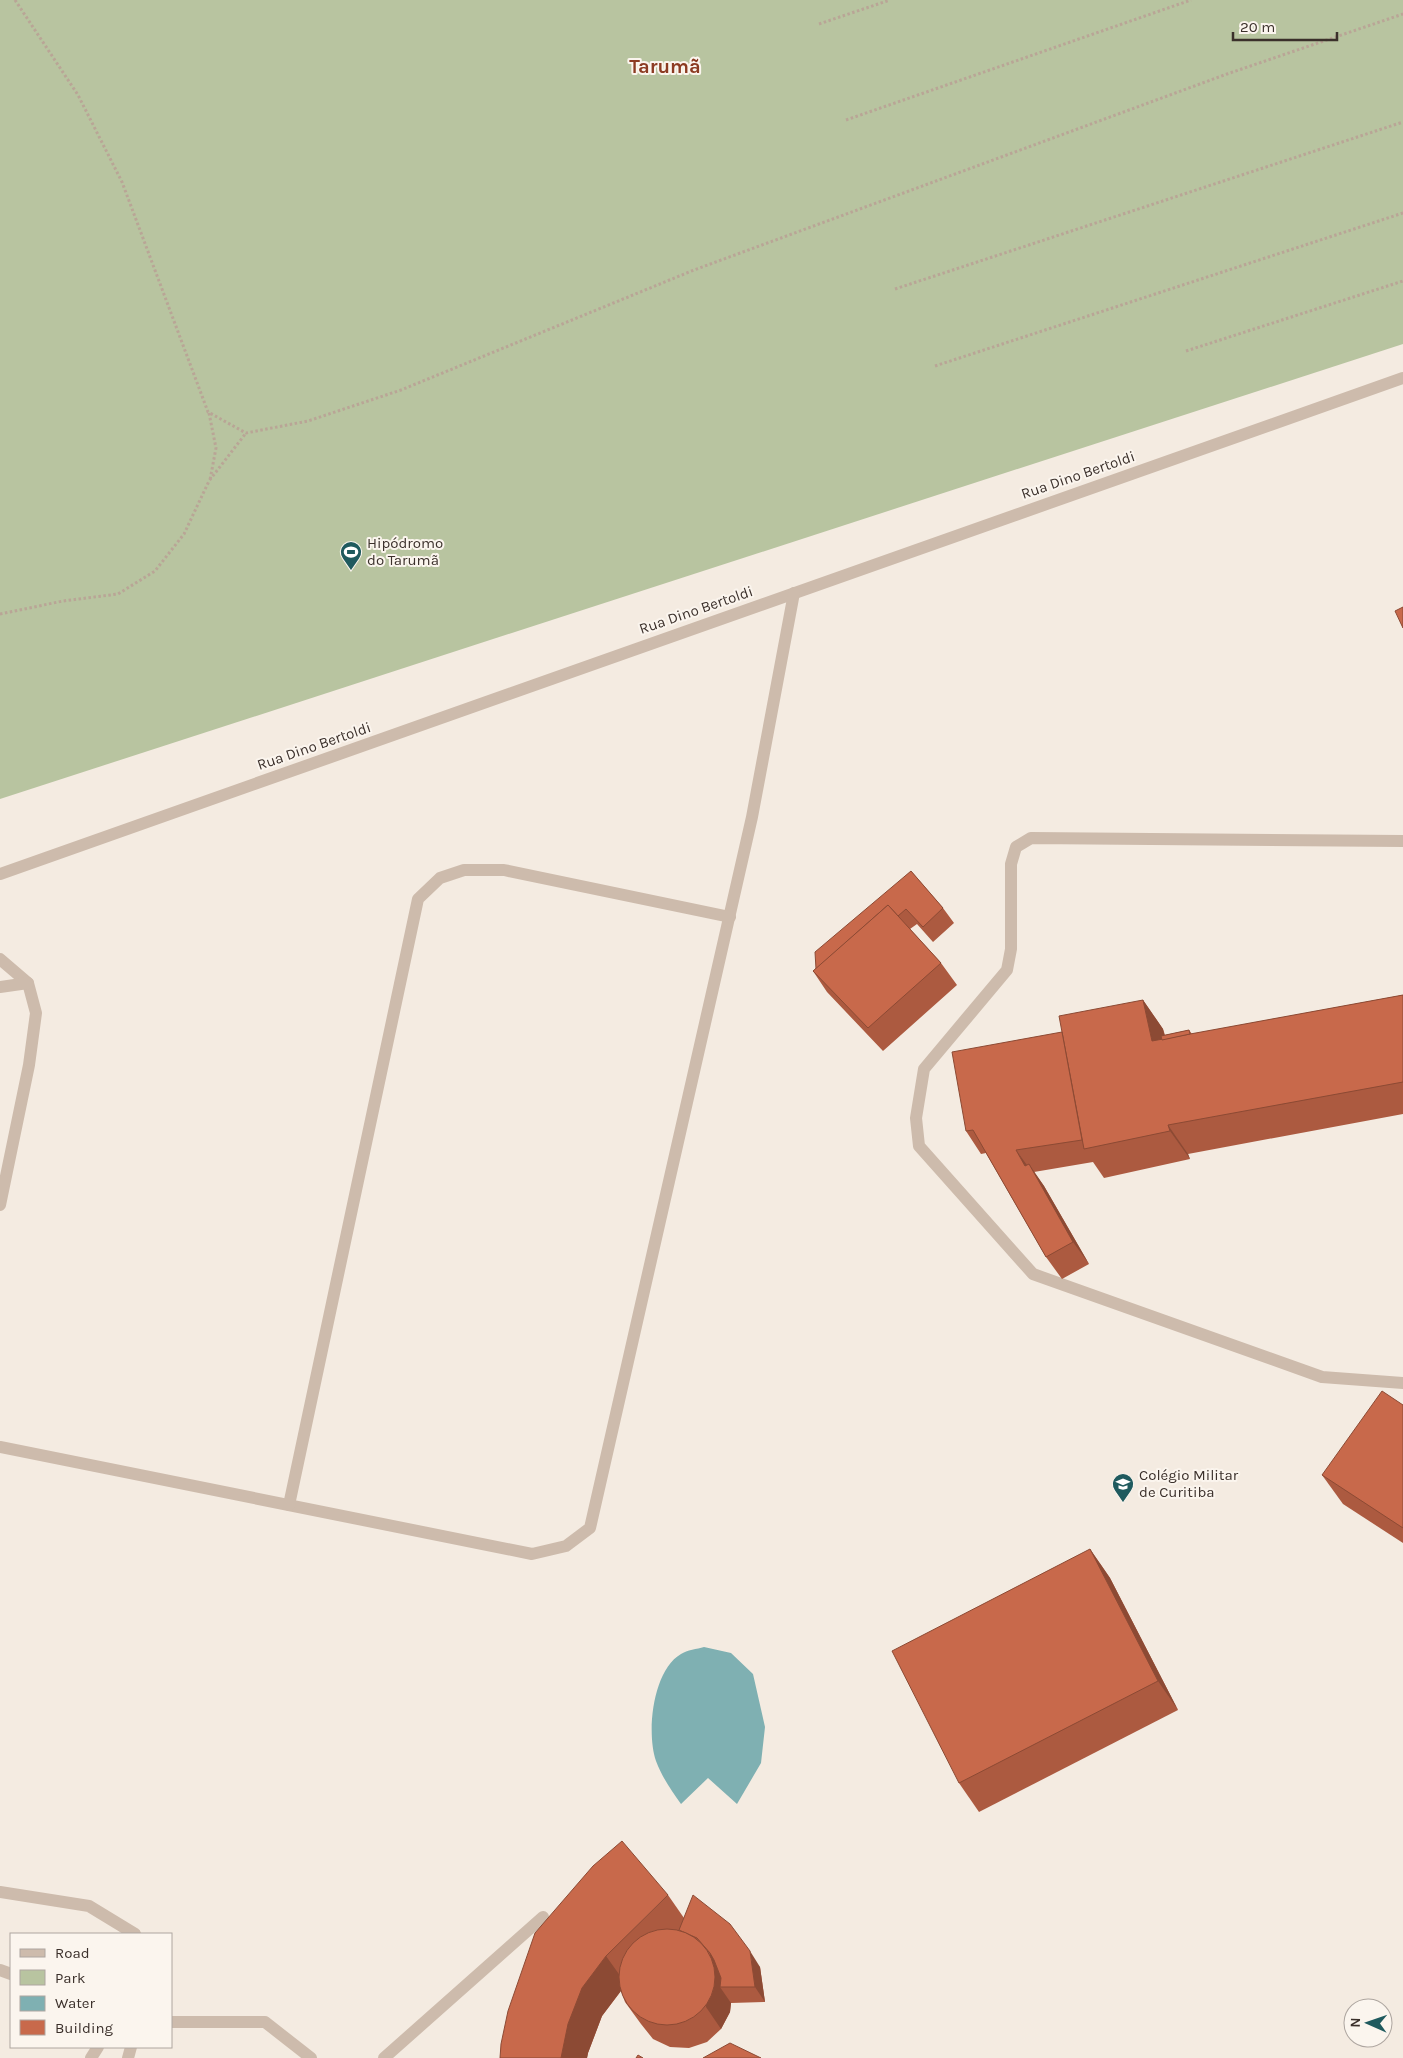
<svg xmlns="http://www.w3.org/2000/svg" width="1403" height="2058" font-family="Karla,sans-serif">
<rect width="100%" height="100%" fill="#f4ebe1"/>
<path fill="#b8c4a0" d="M0,0h1403v344l-1403,455z"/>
<path fill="#7fb0b2" d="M704,1647l27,6 22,21 12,53 -4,36 -24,41 -29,-26 -27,26c-10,-14 -19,-27 -25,-43 -10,-29 -3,-91 25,-107 6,-4 16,-5 23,-7z"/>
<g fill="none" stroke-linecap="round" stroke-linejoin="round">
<g stroke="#b9a596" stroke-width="3" stroke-dasharray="2.5 2.5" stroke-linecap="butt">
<path d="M15,0l63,95 44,87 86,230 38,21 62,-12 93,-31 293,-120 533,-196 176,-60"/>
<path d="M819,24l71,-24"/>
<path d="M846,120l345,-120"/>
<path d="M895,289l508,-167"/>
<path d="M1186,351l217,-70"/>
<path d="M935,366l468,-153"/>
<path d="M209,413l7,35 -6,32"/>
<path d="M0,614l63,-13 55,-7 37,-23 29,-37 25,-53 37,-48"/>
</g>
<g stroke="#cdbbac" stroke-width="12">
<path d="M1403,841l-372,-3 -15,9 -5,17v85l-4,21 -83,99 -8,49 3,28 114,128 289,103 81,6"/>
<path d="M0,1892l89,14 46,28"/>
<path d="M0,1970l11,4"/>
<path d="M171,2022h94l46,36"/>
<path d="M91,2058l7,-11"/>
<path d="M128,2058l3,-11"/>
<path d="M384,2058l159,-141"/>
</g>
<g stroke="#cdbbac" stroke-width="12">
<path d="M0,874l1403,-496"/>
<path d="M0,959l28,24 8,30 -7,52 -29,140"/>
<path d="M0,987l28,-4"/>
<path d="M0,1447l532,107 34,-8 24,-18 162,-711 42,-224"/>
<path d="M289,1505l129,-606 22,-21 24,-8h40l226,47"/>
</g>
</g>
<g fill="#ac5a40">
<path d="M911,871l32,37 11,15 -21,19 -16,-18 -7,5 31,34 16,22 -74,66 -56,-59 -14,-21z"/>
<path d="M1403,995v119l-215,40 2,5 -86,19 -11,-16 -59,10 10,14 45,78 -27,15 -16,-22 -60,-104 -5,1 -15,-23 96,-99 81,-32 20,29 2,6 24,-5 3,4z"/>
<path d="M1403,1405v138l-60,-39 -21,-29z"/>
<path d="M1090,1549l20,29 68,132 -199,102 -20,-29z"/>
<path d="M668,1895l16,23 76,49 5,35 -34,1 -1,9 -9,17 -14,13 -18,6 -19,-1 -17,-8 -12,-15 -16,-22 -4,-11 -19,25 -14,37 -1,5h-87z"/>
</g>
<g fill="#8c4a34">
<path d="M1143,1000l20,29 7,33 -18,-21z"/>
<path d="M1168,1125l20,29 2,5 -20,-28z"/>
<path d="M1016,1150l16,22 -7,-6z"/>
<path d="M1029,1164l15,22 45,78 -16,-22z"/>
<path d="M1090,1549l20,29 68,132 -20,-29z"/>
<path d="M750,1951l10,16 5,35 -10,-15z"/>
<path d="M710,1953l15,22 -5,12 11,16 -1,9 -9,17 -15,-22z"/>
<path d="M606,1956l20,28 -24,32 -14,37 -1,5h-26l7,-34 14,-36z"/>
</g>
<g fill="#c8694b" stroke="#8c4a34">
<path d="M1403,607v21l-8,-17z"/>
<path d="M911,871l32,37 -20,19 -17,-18 -8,7 -10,-11 -72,64 -1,-17z"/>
<path d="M888,905l53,58 -73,65 -55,-57z"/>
<path d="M1403,995v87l-235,43 2,6 -86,18 -25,-133 84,-16 9,41z"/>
<path d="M1189,1030l1,4 -28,6 -1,-4z"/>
<path d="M1062,1032l20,108 -66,10 9,16 4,-2 44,78 -27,15 -73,-127 -7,1 -14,-79z"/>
<path d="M1382,1391l21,14v123l-81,-53z"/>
<path d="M1090,1549l68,132 -199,102 -67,-132z"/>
<path d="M622,1841l46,54 -62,61 -24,32 -14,36 -7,34h-61l1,-14 7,-33 27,-78 58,-67z"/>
<path d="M693,1895l37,29 20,27 5,36h-35l1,-9 -7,-18 -4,-7 -13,-15 -18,-8z"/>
<circle cx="667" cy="1977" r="48"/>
<path d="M730,2043l31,15h-58z"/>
<path d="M638,2055l5,3h-7z"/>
</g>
<defs>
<g id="stadium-pin" transform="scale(1.125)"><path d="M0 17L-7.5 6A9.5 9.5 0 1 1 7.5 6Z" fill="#1f5a5e" stroke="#fbf5ee"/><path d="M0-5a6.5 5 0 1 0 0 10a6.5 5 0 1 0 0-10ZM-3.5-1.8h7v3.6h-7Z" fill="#fff"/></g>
<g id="school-pin" transform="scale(1.125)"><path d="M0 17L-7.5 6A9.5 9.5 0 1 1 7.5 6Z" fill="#1f5a5e" stroke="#fbf5ee"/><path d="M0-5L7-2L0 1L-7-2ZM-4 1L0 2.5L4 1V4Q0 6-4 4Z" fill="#fff"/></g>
</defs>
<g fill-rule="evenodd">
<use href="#stadium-pin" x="351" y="552"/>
<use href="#school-pin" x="1123" y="1484"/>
</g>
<g text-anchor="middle" stroke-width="4" stroke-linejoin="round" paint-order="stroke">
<g font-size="15" fill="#3b302b" stroke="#fbf5ee">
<text transform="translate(1078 475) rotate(-19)" y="5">Rua Dino Bertoldi</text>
<text transform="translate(696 610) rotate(-19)" y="5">Rua Dino Bertoldi</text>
<text transform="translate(314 746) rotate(-19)" y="5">Rua Dino Bertoldi</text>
</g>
<g font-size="15" fill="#3b302b" stroke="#fbf5ee" text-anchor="start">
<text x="367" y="548">Hipódromo<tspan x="367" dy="17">do Tarumã</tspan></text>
<text x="1139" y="1480">Colégio Militar<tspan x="1139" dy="17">de Curitiba</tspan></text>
</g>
<g font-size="20" font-weight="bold" fill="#8c3b22" stroke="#fbf5ee">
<text x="665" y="73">Tarumã</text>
</g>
</g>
<rect x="10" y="1933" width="162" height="115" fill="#fbf5ee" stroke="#aea6a0"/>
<rect x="20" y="1949" width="25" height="8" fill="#cdbbac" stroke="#aea6a0"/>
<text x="55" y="1958" font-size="15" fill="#3b302b">Road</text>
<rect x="20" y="1970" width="25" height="15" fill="#b8c4a0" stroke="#aea6a0"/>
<text x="55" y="1983" font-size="15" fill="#3b302b">Park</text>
<rect x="20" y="1996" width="25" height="15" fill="#7fb0b2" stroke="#aea6a0"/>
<text x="55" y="2008" font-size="15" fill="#3b302b">Water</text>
<rect x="20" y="2020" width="25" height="15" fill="#c8694b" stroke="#aea6a0"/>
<text x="55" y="2033" font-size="15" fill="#3b302b">Building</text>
<g transform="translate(1368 2023) rotate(272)"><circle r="24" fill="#fbf5ee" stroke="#aea6a0"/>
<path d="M0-4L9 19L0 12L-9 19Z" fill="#1f5a5e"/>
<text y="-8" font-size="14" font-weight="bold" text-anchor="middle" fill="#3b302b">N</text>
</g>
<path d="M1233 32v8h104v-8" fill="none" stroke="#3b302b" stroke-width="2.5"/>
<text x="1240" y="32" font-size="15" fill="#3b302b" stroke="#fbf5ee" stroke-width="4" paint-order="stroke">20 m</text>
</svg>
